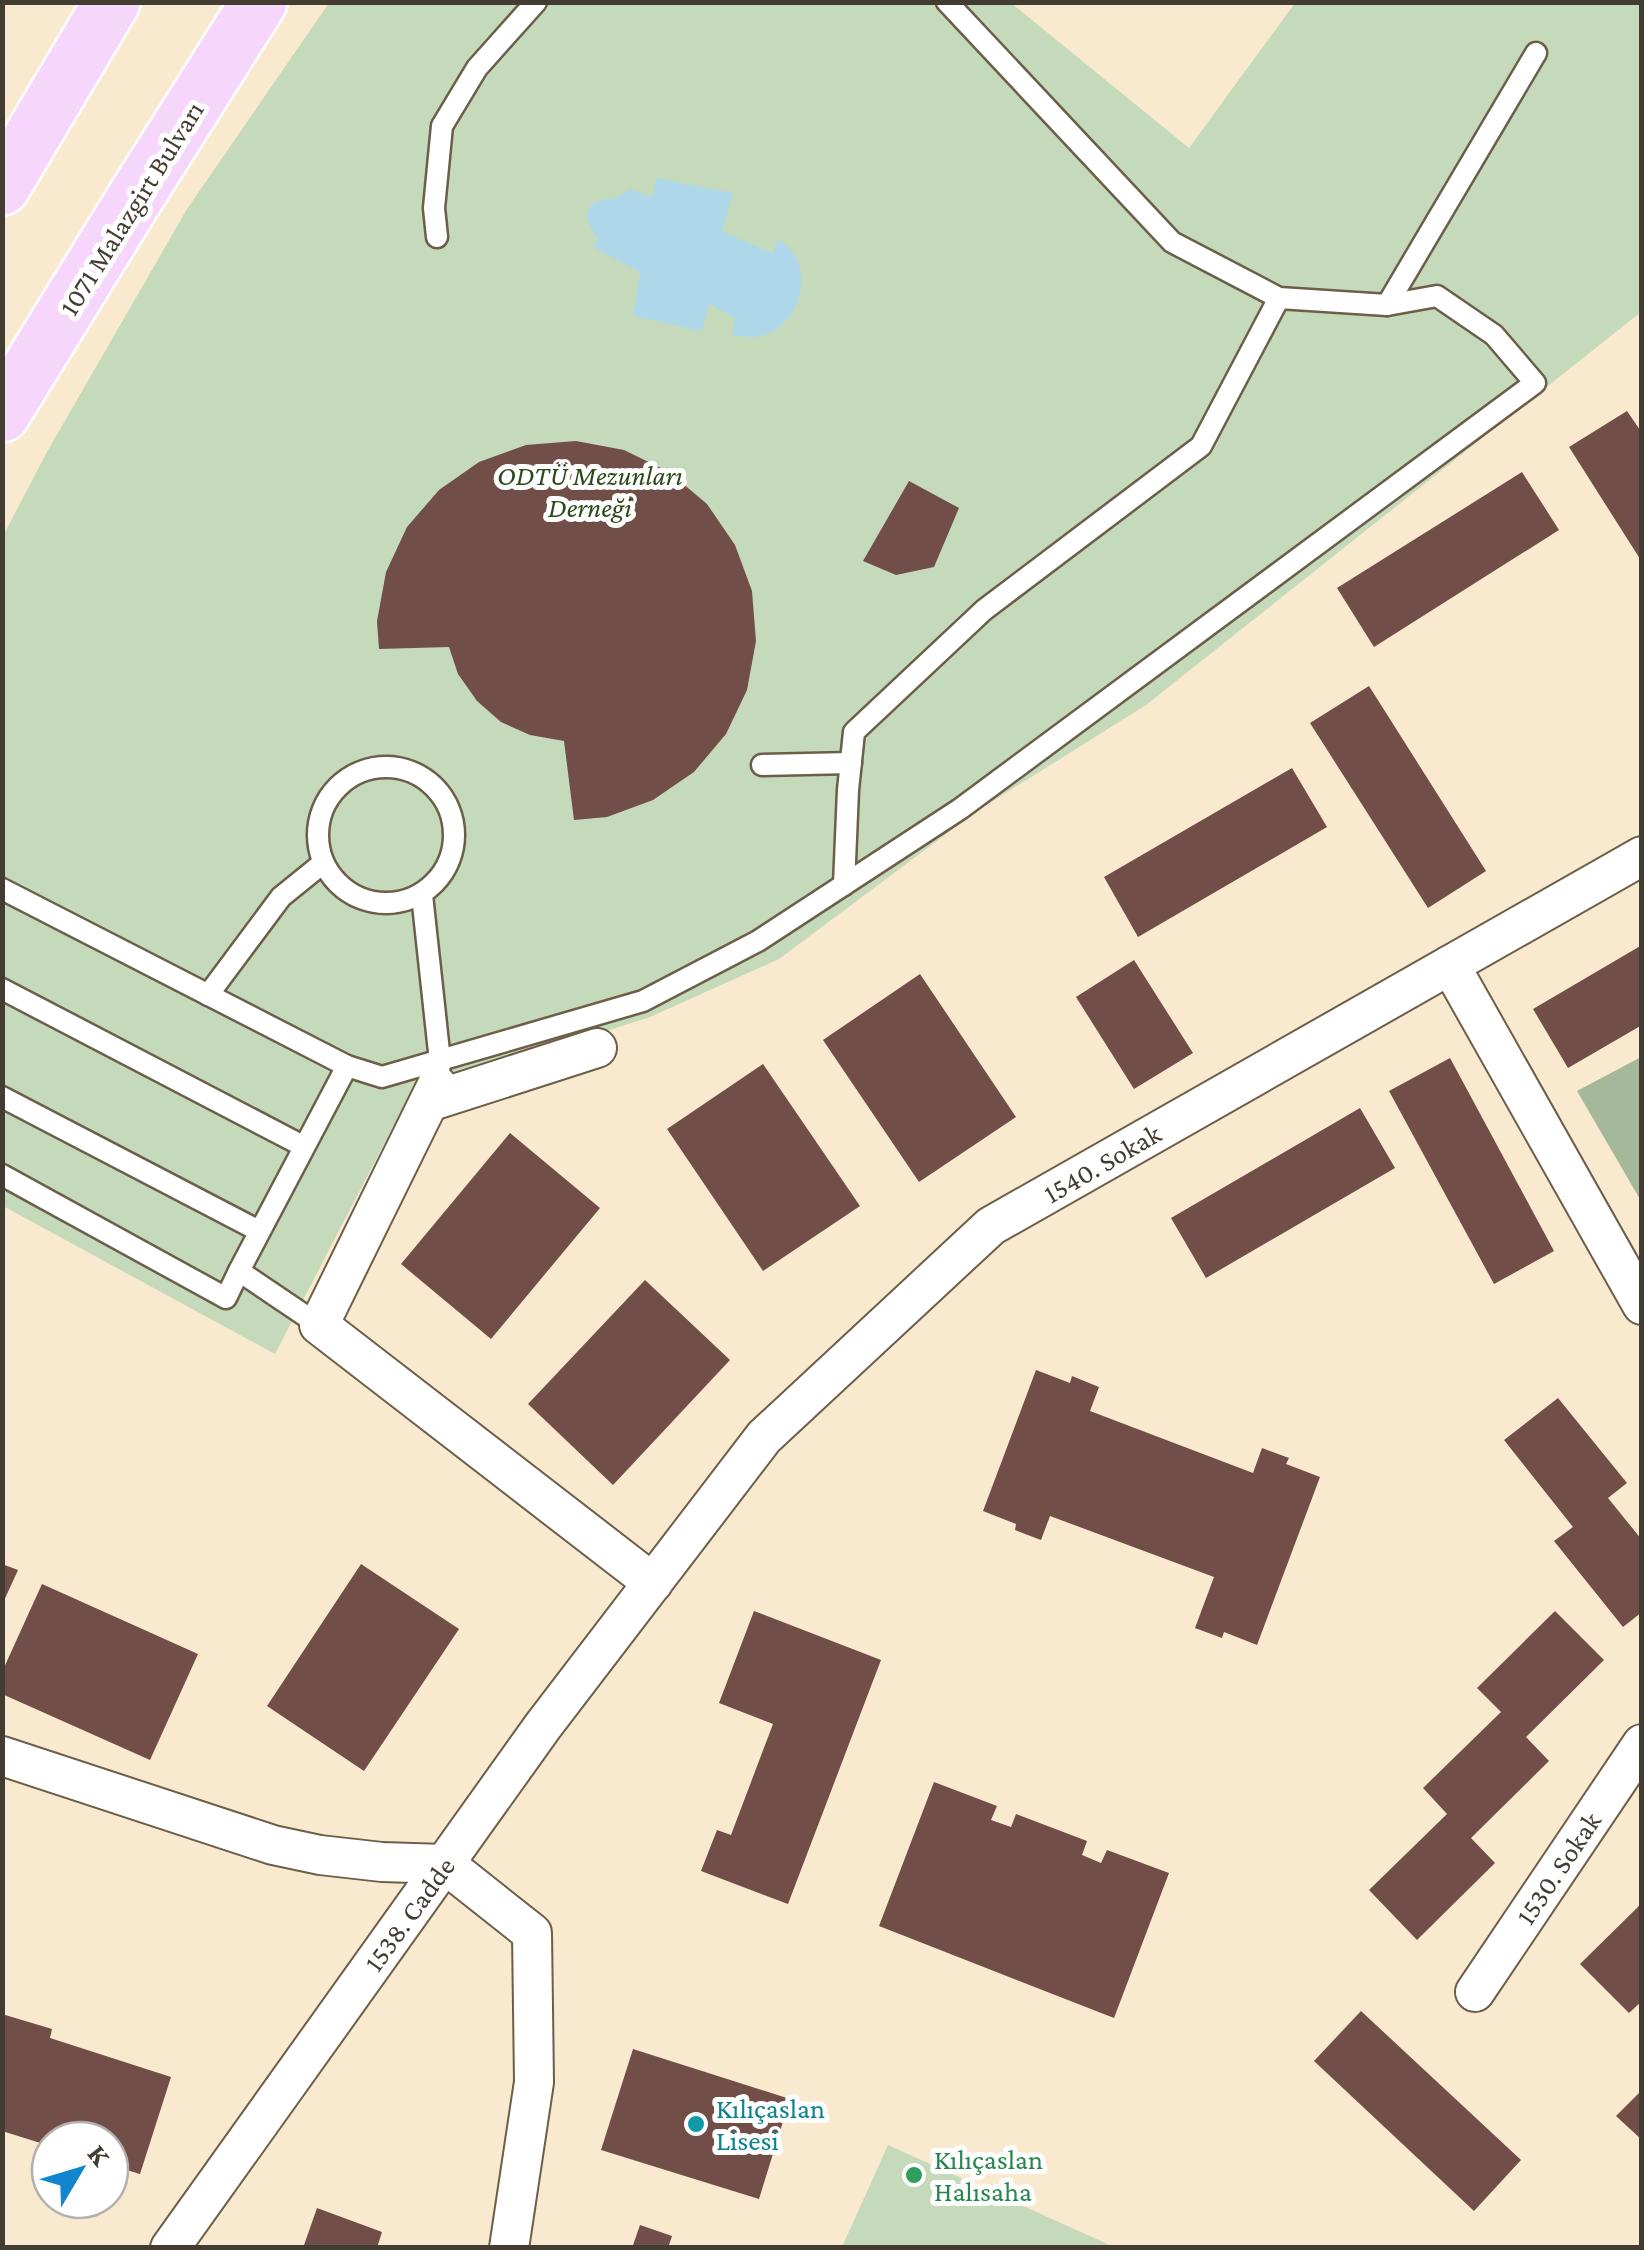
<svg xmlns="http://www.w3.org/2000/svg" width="1644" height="2250" font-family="'Crimson Pro',serif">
<rect width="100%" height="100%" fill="#f9e9cf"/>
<g fill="#c5daba">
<path d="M329,3h682l178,145 106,-145h346v309l-495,393 -169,106 -198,148 -129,58 -240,77 -135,260 -272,-148v-670l44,-84 140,-243z"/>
<path d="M888,2145l226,102h-272z"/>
</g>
<path fill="#a5b99a" d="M1641,1057v144l-64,-110z"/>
<path fill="#afd7ea" d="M657,178l76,15 -11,38 50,22 6,-13c39,21 26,82 -14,95 -10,4 -21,2 -32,0l3,-17 -26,-14 -7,27 -69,-15 7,-44 -46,-24 4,-10c-9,-11 -19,-29 0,-37 5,-2 11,-1 17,-3 5,-2 10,-6 15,-9l22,8z"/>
<g fill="#714e47">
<path d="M1627,411l15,22v129l-73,-115z"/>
<path d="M576,441l48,9 45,22 38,32 28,41 17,46 4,50 -9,49 -21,44 -32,38 -41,28 -46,17 -33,3 -10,-79 -34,-6 -29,-13 -24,-21 -19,-27 -9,-27 -70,2 -2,-28 9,-49 21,-45 32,-37 40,-28 47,-17z"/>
<path d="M1522,472l37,58 -185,117 -37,-59z"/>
<path d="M909,481l50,27 -25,59 -38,8 -33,-14z"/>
<path d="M1369,686l117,185 -58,37 -118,-185z"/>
<path d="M1292,768l35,59 -189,110 -34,-60z"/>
<path d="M1642,945v80l-74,43 -35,-59z"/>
<path d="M1134,960l59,93 -59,36 -58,-92z"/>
<path d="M920,974l96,143 -97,65 -96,-142z"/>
<path d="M1450,1058l104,193 -60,33 -105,-193z"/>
<path d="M763,1064l97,142 -97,65 -96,-142z"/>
<path d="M1360,1108l35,60 -189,110 -35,-60z"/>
<path d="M510,1133l90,75 -109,131 -90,-75z"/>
<path d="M645,1280l85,80 -117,125 -85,-81z"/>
<path d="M1036,1370l34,13 2,-7 27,11 -9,24 163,62 9,-25 27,10 -3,6 34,13 -63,168 -33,-13 -2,6 -27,-10 19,-51 -164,-61 -9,24 -26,-10 1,-6 -33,-13z"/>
<path d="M1558,1398l69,85 -19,15 34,42v72l-19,15 -69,-86 19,-14 -69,-87z"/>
<path d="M2,1564l16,6 -16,35z"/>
<path d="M361,1564l98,65 -95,142 -97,-65z"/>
<path d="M42,1584l156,70 -48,106 -148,-66v-22z"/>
<path d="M754,1611l127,49 -93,244 -87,-33 16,-41 14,5 42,-111 -54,-21z"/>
<path d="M1555,1611l49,49 -78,77 23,24 -78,77 24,25 -78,77 -48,-50 78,-76 -24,-26 78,-76 -24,-24z"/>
<path d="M934,1782l63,24 -6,14 20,7 5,-13 71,27 -5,14 19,8 6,-13 62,23 -55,145 -235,-92z"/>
<path d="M1642,1903v98l-13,12 -49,-49z"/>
<path d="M1361,2011l160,149 -47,51 -160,-150z"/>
<path d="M2,2014l50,15 -2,9 121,39 -31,97 -30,-9v-25h-60v6l-48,-15z"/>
<path d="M633,2049l157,50 -31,100 -158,-49z"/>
<path d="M1642,2090v50l-26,-24z"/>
<path d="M317,2208l65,24 -5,16h-74z"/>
<path d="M640,2225l32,11 -4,12h-36z"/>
</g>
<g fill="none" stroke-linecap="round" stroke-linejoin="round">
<g stroke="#6c5e48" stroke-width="25">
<g id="service">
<path d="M437,237l-3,-29 8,-82 35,-58 59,-66"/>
<path d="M1387,305l149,-252"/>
<path d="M762,765l89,-2"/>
<circle cx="386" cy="835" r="68"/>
<path d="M844,885l4,-95 6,-58 130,-122 217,-164 78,-148"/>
<path d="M2,889l345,177 35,11 261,-76 115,-60 202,-132 575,-426 -41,-48 -57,-39 -50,9 -108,-7 -107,-56 -225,-240"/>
<path d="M422,895l18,166 -1,11"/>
<path d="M2,989l301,157"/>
<path d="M208,995l73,-98 42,-34"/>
<path d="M2,1097l257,134"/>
<path d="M2,1175l224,123 13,-27"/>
<path d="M319,1325l-80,-54 108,-205"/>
</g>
</g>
<g stroke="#6c5e48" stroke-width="42">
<g id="minor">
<path d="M1450,965l192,340"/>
<path d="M437,1085l-118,240 334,258"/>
<path d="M429,1102l168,-54"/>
<path d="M2,1756l271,89 47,10 62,7 63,2 87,69 2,149 -25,166"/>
<path d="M1475,1992l167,-248"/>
<path d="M170,2248l373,-522 221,-289 227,-211 651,-370"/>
</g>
</g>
<g stroke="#fff" stroke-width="60">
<g id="primary">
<path d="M2,187l110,-185"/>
<path d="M2,414l133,-216 124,-196"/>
</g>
</g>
<use href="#service" stroke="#fff" stroke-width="20"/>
<use href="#minor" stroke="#fff" stroke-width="38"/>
<use href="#primary" stroke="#f6d6fa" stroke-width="55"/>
</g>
<circle fill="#0f9aa8" stroke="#fff" stroke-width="4" cx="696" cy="2124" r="10"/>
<circle fill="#2e9e5b" stroke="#fff" stroke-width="4" cx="914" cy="2175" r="10"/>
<g text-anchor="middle" stroke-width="10" stroke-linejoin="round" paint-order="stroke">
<g font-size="28" fill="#423c32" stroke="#fff">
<text transform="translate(131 208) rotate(-58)" y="10">1071 Malazgirt Bulvarı</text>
<text transform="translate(1102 1163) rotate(-30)" y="10">1540. Sokak</text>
<text transform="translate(1558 1868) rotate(-56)" y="10">1530. Sokak</text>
<text transform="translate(409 1914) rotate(-54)" y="10">1538. Cadde</text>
</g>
<g font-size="28" font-style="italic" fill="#2d491a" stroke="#fff">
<text x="590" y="485">ODTÜ Mezunları<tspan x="590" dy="32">Derneği</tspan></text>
</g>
<g font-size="28" fill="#0d838f" stroke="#fff" text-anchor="start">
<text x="716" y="2118">Kılıçaslan<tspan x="716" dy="32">Lisesi</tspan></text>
</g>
<g font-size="28" fill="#27864d" stroke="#fff" text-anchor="start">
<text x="934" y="2169">Kılıçaslan<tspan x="934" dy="32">Halısaha</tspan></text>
</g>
</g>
<rect width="1644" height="2250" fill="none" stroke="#423c32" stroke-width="10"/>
<g transform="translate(80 2170) rotate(52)"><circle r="48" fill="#ffffff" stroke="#b3b1ad" stroke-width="2.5"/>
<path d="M0-8L18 38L0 25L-18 38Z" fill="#1185ce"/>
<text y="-15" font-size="28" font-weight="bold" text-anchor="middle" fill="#423c32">K</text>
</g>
</svg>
